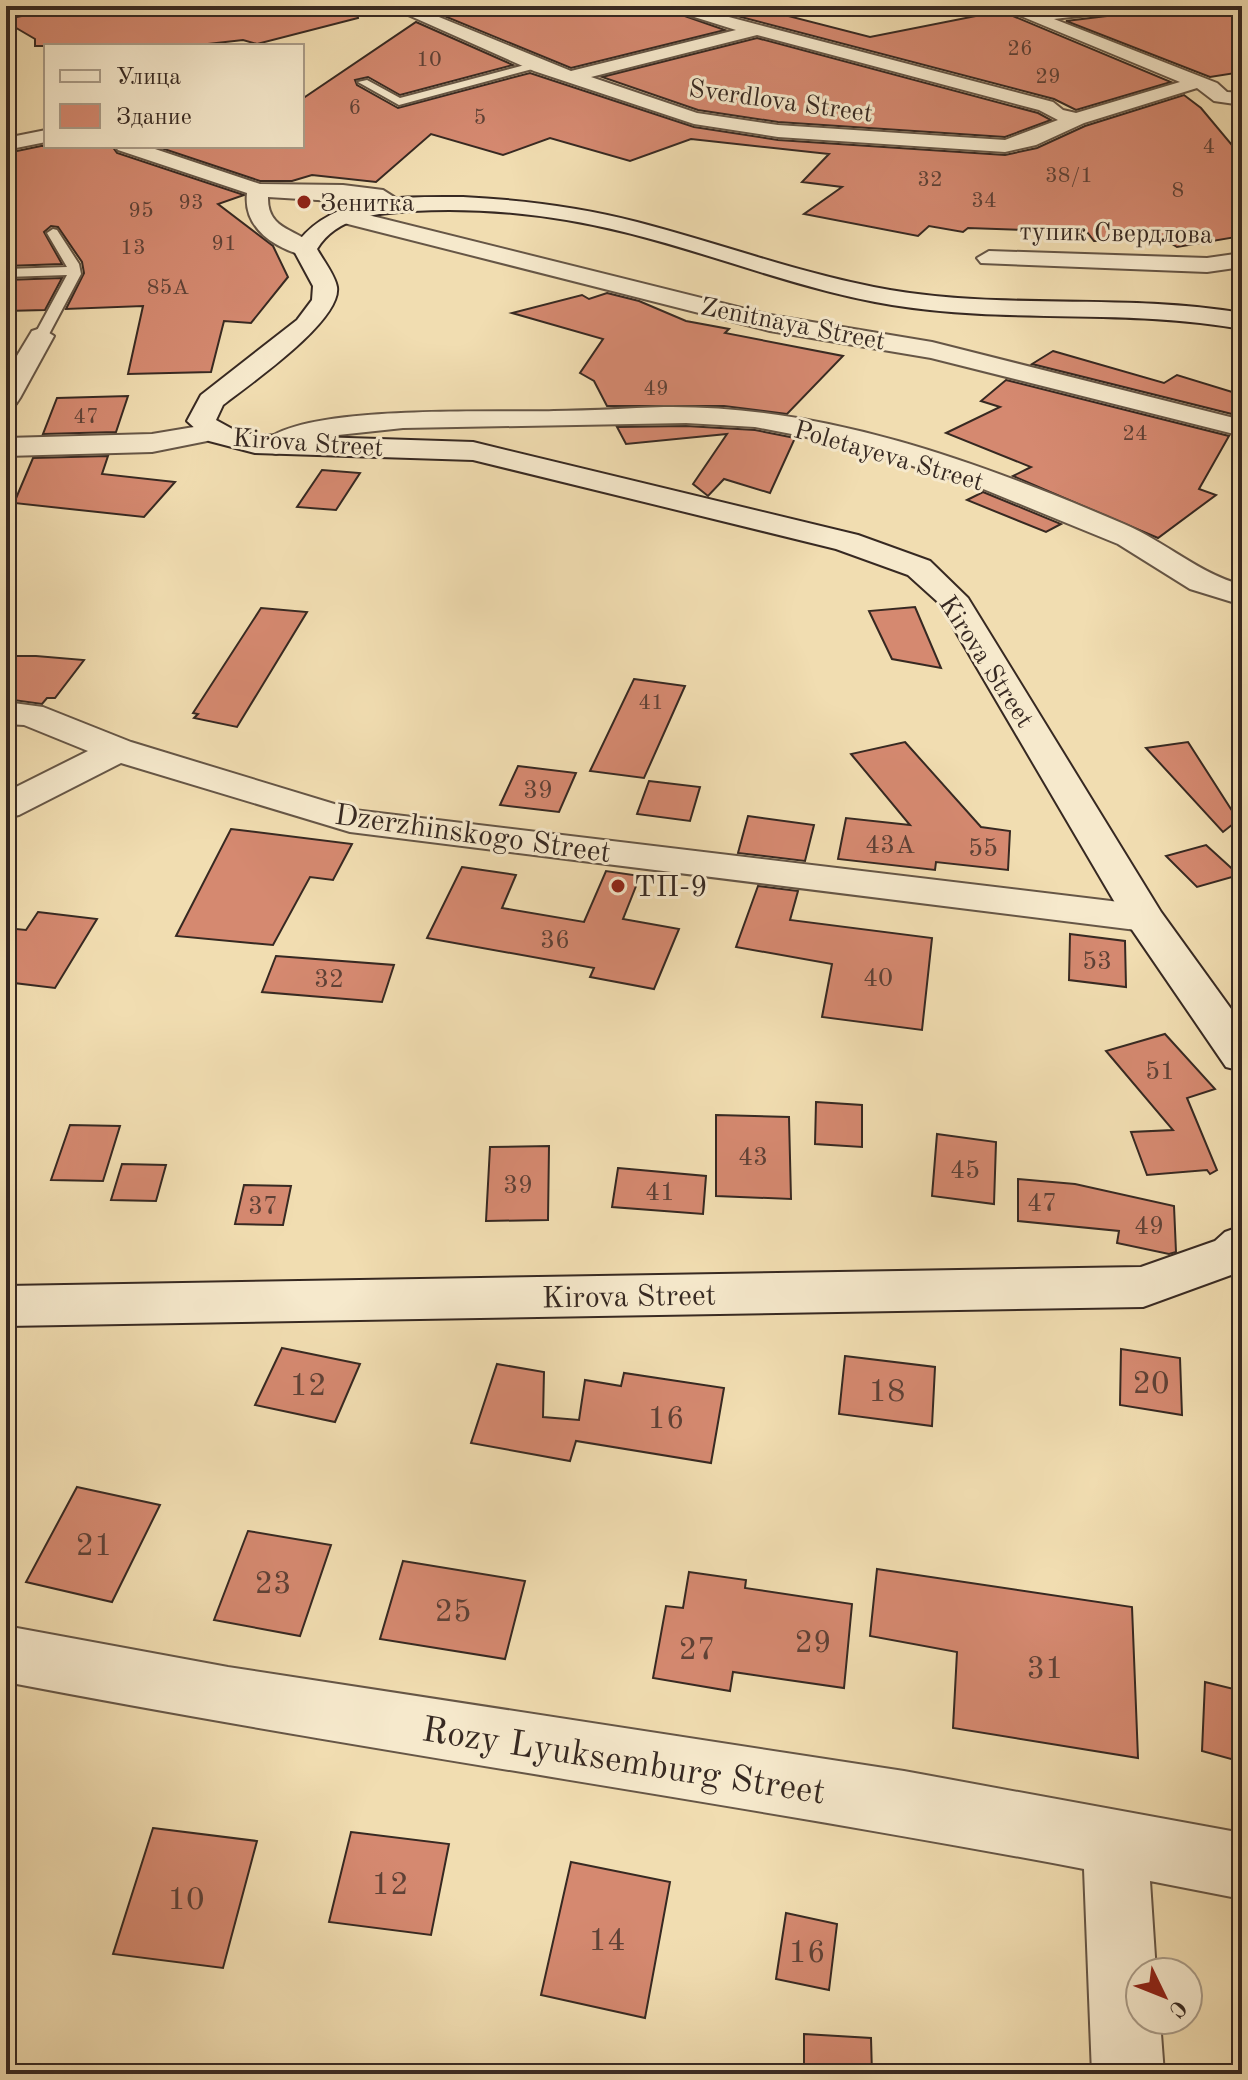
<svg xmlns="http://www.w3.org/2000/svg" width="1248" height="2080" font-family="'Old Standard TT',serif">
<rect width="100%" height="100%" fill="#f1ddb1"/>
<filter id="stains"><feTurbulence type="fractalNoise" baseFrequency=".0025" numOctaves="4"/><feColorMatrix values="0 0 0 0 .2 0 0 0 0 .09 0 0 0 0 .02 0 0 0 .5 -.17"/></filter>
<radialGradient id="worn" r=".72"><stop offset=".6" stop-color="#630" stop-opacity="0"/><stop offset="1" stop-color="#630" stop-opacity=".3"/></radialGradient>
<g fill="#d58970" stroke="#372922" stroke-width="2">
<path d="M74,6h282l2,12 -101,26 -14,-4 -53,6h-155v-7l-29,-17v-3z"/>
<path d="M439,6h217l69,24 -154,38 -139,-57z"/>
<path d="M699,6h50l121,31 131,-26 170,71 -95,28 -22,-11z"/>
<path d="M1134,6h73l35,12v54l-32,5 -144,-56 57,-7z"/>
<path d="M416,22l97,43 -113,30 -32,-18 -13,3 2,5 41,23 132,-35 164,54 84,13 227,15 32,-7 48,-22 99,-31 17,13 41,49v79l-65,11 -13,-8 -70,2 -7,-9 -119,-4 -5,4 -34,-6 -11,10 -114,-22 38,-27 -40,-5 27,-28 -138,-15 -61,22 -80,-23 -47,17 -72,-21 -55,48 -64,-7 -20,6h-32l-105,-35h147v-47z"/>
<path d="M757,38l281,75 13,7 -46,17 -227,-15 -80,-12 -96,-33z"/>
<path d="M41,146h71l5,7 127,42 -26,9 55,42 15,31 -37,46 -27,-2 -13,51 -83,2 15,-68 -77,3 18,-36 -2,-11 -24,-35 -7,-1 -7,6 18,32 -56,2v-83l3,1 3,-32z"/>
<path d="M62,278l-17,32 -39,1v-31z"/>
<path d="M607,293l32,8 47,20 43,8 -4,4 118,23 -56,58 -63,-8h-117l-13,-25 -14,-8 23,-34 -91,-26 70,-18 7,4z"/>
<path d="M1053,351l111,32 13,-8 65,20v17l-2,4 -208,-52z"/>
<path d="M1006,380l223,56 -30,53 17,6 -58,43 -145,-62 18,-9 -85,-34 54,-26 -19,-6z"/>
<path d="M128,396l-12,36 -73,2 14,-36z"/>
<path d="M686,426l69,4 40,8 -25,55 -46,-14 -16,17 -15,-12 34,-50 -101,10 -9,-17z"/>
<path d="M108,456l-6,18 73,8 -31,35 -130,-14 19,-45z"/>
<path d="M322,470l38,3 -24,37 -39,-3z"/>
<path d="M983,492l78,32 -15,8 -79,-32z"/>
<path d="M915,607l26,61 -49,-9 -23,-48z"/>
<path d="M261,608l46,4 -70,115 -43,-9 4,-4 -5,-1z"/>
<path d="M6,656h30l48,4 -29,38h-8l-5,6 -36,-5z"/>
<path d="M634,679l51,7 -41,92 -54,-7z"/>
<path d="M905,742l76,85 29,4 -2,39 -72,-8 -1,8 -97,-11 8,-41 64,7 -59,-71z"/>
<path d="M1188,742l50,78 -15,12 -77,-84z"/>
<path d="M518,766l58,7 -17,39 -59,-7z"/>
<path d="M649,781l51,6 -10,34 -53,-7z"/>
<path d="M748,816l66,9 -9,36 -67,-8z"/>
<path d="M231,829l121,15 -19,36 -23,-3 -37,68 -97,-9z"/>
<path d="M1206,845l33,30 -42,12 -31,-31z"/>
<path d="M462,867l54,8 -14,33 82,14 22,-51 34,5 -17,43 56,10 -25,60 -64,-12 4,-9 -167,-30z"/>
<path d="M758,886l40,5 -8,29 142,18 -10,92 -100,-13 10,-53 -96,-17z"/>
<path d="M38,912l59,7 -42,69 -49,-6v-54l20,2z"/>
<path d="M1070,934l55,7 1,46 -57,-7z"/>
<path d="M276,956l118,9 -12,37 -120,-10z"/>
<path d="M1165,1034l50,55 -28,9 30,72 -7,4 -3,-4 -60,5 -16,-43 42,-2 -67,-79z"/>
<path d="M816,1102l46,3v42l-47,-3z"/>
<path d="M716,1115l73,2 2,82 -75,-3z"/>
<path d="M70,1125l50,1 -17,55 -52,-1z"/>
<path d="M937,1134l59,8 -2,62 -62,-8z"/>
<path d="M549,1146l-1,74 -62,1 4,-74z"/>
<path d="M122,1164l44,1 -10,36 -45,-1z"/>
<path d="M618,1168l88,8 -3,38 -91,-7z"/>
<path d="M1018,1179l57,5 99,22 2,46 -7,2 -52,-11 2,-12 -101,-10z"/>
<path d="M244,1185l47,1 -8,39 -48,-1z"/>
<path d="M282,1348l78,16 -25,58 -80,-17z"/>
<path d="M1121,1349l59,9 2,57 -62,-10z"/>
<path d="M845,1356l90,11 -3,59 -93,-12z"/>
<path d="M497,1364l47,8 -1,45 36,3 6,-40 36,6 3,-13 100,15 -13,75 -135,-22 -6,20 -99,-18z"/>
<path d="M77,1487l83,18 -48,97 -86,-20z"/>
<path d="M248,1531l83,14 -31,91 -86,-16z"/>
<path d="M403,1561l122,20 -20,78 -125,-20z"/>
<path d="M877,1569l255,38 6,151 -185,-30 4,-76 -87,-16z"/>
<path d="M689,1572l57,8 -1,8 107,16 -8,84 -111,-16 -3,19 -77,-13 13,-72 17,2z"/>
<path d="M1205,1682l37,9v71l-40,-11z"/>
<path d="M153,1828l104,13 -34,127 -110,-14z"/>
<path d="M351,1832l98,12 -18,91 -102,-13z"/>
<path d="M571,1862l99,20 -25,136 -104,-23z"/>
<path d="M786,1913l51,11 -8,66 -53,-11z"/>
<path d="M804,2034l67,4 1,36h-68z"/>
</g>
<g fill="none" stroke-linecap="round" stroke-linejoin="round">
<g stroke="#665646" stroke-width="4">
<g id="lane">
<path d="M536,62l4,5 -141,38 -41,-23 9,-2 33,18z"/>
<path d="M53,229l4,1 22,34 2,10 -33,62 -7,4 -7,-4 33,-61 -61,2v-8l61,-2 -20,-34z"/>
</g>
</g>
<g stroke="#665646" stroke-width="4">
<g id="street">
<path d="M388,6h24l159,65 165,-41 -77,-24h28l366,96 10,8 13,3 104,-31 -183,-76h23l15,6 44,-6h52l-8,5 -69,8 163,64 10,9 15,1v12l-28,-4 -17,-13 -113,35 -48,22 -31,7 -227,-15 -84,-13 -160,-53zM757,35l282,75 19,10 -53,20 -227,-15 -81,-12 -106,-36z"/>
<path d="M46,130v12l-40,8v-12z"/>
<path d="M115,146h31l114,38 83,1 40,5 11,7 -11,7 -115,-7c-1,35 31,31 49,52l-12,7c-31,-8 -62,-28 -58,-63l-129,-43z"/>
<path d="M344,209l426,106 162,27 310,78v16l-311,-78 -161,-27 -434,-110 -3,-5z"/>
<path d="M989,251l218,7 35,-5v14l-35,5 -226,-9 -4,-5z"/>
<path d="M41,328l13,8 -34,62 -4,6 -10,2v-32l26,-43z"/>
<path d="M664,407c160,-2 315,55 460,117 42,18 74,49 118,61v20l-52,-16 -72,-45 -142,-58 -133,-42 -88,-17 -69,-4 -283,5 -65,7 -62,19 -10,-3 -4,-6c29,-42 240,-32 292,-34 37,0 73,-3 110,-4z"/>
<path d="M212,424l10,2 4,6 -4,6 -70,14 -146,4v-18l146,-4z"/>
<path d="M6,702l37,5 88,35 223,68 790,95 14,4 6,9 -6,9 -14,4 -794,-99 -229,-69 -102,52 -13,3v-26l82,-41 -64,-26 -18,-1z"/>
<path d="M6,1626l222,41 676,104 338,62v66l-92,-18 6,91h-16v48h20l4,54h-72l-8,-205c-359,-68 -720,-118 -1078,-187z"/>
</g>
</g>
<g stroke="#372922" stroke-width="4">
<g id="secondary">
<path d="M6,6h41l-8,5 -33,5z"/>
<path d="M463,197c59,3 117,10 174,25 85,22 167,53 253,68 116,20 235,3 352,23v16c-116,-21 -234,-5 -350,-24 -92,-15 -178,-51 -268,-73 -69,-17 -140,-25 -211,-21 -35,2 -76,5 -96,38 6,11 18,26 20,38 5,34 -89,98 -114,118l-7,15 20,11 19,4 218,7 385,93 72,26 38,37 193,314 81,112v47l-16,-4 -102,-149 -185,-315 -31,-28 -72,-26 -363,-89 -218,-7 -46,-12 -22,-20 14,-26 96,-75 15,-20 1,-14 -20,-37c36,-56 110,-52 170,-52z"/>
<path d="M1242,1226v45l-99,36 -1137,19v-40l1135,-19 74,-26 10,-9z"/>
</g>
</g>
<use href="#lane" fill="#f6e9cc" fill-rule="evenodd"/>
<use href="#street" fill="#f6e9cc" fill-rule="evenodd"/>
<use href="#secondary" fill="#f6e9cc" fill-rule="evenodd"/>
</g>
<g fill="#8f2418" stroke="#f6e9cc" stroke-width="3">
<circle cx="304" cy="202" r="8"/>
<circle cx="618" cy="886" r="8"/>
</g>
<g text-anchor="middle" stroke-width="6" stroke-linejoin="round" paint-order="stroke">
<g font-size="22" fill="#5e4136">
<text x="1020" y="55">26</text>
<text x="429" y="66">10</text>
<text x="1048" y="83">29</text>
<text x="355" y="114">6</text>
<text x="480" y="124">5</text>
<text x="1209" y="153">4</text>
<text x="1069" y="182">38/1</text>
<text x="930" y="186">32</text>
<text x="1178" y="197">8</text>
<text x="984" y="207">34</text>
<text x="191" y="209">93</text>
<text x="141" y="217">95</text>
<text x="224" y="250">91</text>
<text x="133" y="254">13</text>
<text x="168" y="294">85А</text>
<text x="656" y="395">49</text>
<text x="86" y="423">47</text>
<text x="1135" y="440">24</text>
<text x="651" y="709">41</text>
</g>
<g font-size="26" fill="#372922" stroke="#f6e9cc">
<text transform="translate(781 100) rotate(8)" y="9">Sverdlova Street</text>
<text transform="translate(1116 232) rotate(1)" y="9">тупик Свердлова</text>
<text transform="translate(793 323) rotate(11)" y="9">Zenitnaya Street</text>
<text transform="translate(308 442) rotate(4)" y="9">Kirova Street</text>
<text transform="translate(889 455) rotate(16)" y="9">Poletayeva Street</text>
<text transform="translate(987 661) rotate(57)" y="9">Kirova Street</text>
</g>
<g font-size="26" fill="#372922" stroke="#f6e9cc" text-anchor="start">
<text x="320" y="211">Зенитка</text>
</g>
<g font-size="26" fill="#5e4136">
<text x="538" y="798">39</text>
<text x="890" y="853">43А</text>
<text x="983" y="856">55</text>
<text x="555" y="948">36</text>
<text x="1097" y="969">53</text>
<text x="878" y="986">40</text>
<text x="329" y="987">32</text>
<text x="1160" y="1079">51</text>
<text x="753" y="1165">43</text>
<text x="965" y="1178">45</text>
<text x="518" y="1193">39</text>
<text x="660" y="1200">41</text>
<text x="1042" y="1211">47</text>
<text x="263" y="1214">37</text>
<text x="1149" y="1234">49</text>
</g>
<g font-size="30" fill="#372922" stroke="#f6e9cc">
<text transform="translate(473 833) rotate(8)" y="10">Dzerzhinskogo Street</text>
<text transform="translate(629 1296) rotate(-1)" y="10">Kirova Street</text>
</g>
<g font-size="30" fill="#372922" stroke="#f6e9cc" text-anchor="start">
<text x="634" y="896">ТП-9</text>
</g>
<g font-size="32" fill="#5e4136">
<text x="1151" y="1393">20</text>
<text x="308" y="1395">12</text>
<text x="887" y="1401">18</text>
<text x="666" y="1428">16</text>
<text x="94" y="1555">21</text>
<text x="273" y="1593">23</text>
<text x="453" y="1621">25</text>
<text x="813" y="1652">29</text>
<text x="697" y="1659">27</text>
<text x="1045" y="1678">31</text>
<text x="390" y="1894">12</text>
<text x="186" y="1909">10</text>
<text x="607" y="1950">14</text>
<text x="807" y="1962">16</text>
</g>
<g font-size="36" fill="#372922" stroke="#f6e9cc">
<text transform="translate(624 1759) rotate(9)" y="13">Rozy Lyuksemburg Street</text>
</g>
</g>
<rect width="1248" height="2080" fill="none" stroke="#f1ddb1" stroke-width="32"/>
<rect x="8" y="8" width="1232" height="2064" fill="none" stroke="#372922" stroke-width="4"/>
<rect x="16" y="16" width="1216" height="2048" fill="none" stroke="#372922" stroke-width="2"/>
<rect x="44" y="44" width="260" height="104" fill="#f6e9cc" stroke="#aa9c88" stroke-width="2"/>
<rect x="60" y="70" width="40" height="12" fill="#f6e9cc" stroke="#aa9c88" stroke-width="2"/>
<text x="116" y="84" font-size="24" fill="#372922">Улица</text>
<rect x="60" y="104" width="40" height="24" fill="#d58970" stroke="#aa9c88" stroke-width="2"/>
<text x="116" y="124" font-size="24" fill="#372922">Здание</text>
<g transform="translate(1164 1996) rotate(133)"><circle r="38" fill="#f6e9cc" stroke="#aa9c88" stroke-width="2"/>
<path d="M0-6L14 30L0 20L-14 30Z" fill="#8f2418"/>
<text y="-12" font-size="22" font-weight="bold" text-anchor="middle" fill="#372922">С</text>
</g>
<rect width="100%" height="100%" filter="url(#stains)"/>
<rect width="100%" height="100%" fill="url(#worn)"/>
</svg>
